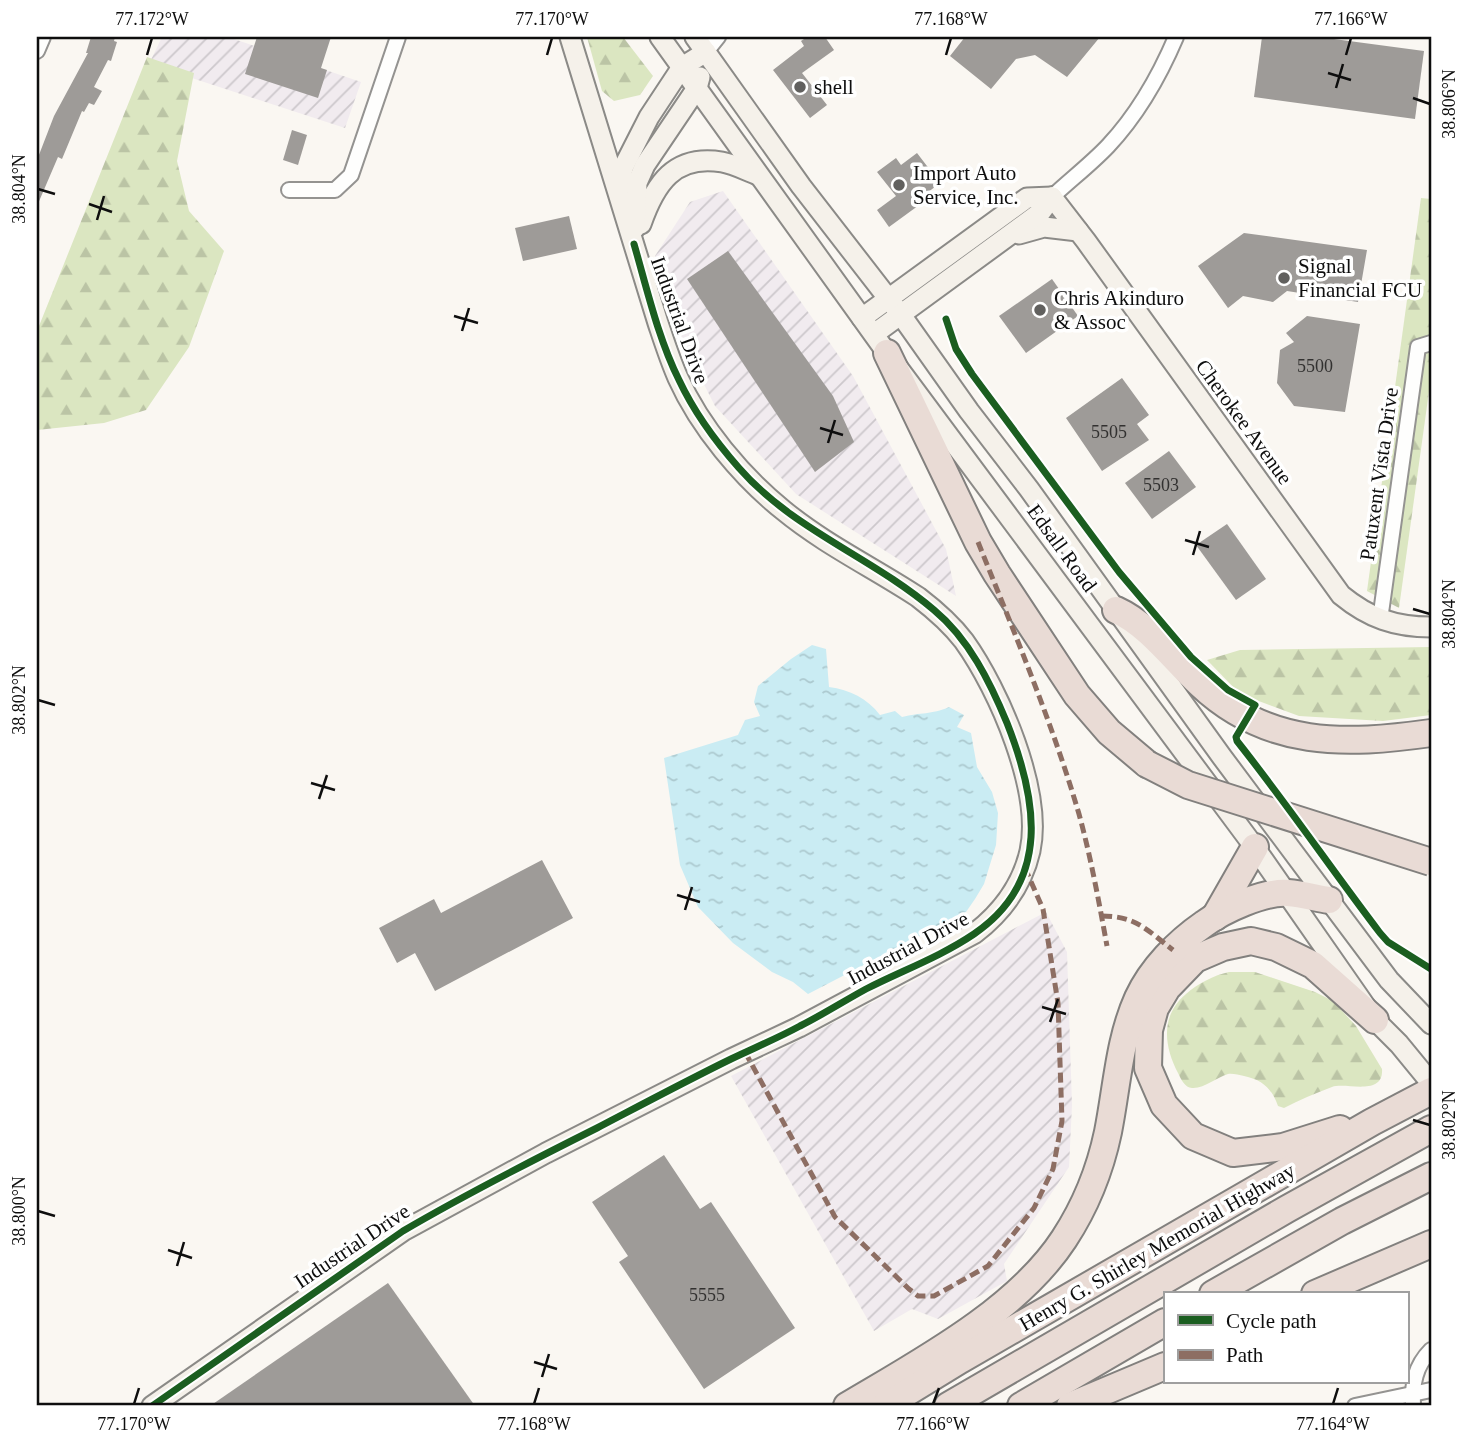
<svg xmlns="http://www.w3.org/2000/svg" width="1468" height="1443" font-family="'Times New Roman',serif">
<defs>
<pattern id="industrial-furrows" width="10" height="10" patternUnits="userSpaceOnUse" patternTransform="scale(1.75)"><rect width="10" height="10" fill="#f1ebef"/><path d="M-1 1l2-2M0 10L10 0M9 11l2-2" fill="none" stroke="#cdc8cc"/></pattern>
<pattern id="forest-firs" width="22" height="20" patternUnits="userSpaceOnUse" patternTransform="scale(1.75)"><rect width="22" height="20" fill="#dbe6c1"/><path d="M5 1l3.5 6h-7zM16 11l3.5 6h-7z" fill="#bbc4a5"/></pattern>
<pattern id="water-ripples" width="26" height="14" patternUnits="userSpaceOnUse" patternTransform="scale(1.75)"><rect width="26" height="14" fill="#caecf3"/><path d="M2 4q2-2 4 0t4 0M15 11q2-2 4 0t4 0" fill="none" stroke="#acc9cf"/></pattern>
</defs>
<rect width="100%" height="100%" fill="#faf7f2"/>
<g fill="url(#industrial-furrows)">
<path d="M162,37h66l133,45 -16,46 -196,-64z"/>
<path d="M723,191l130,185 93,173 10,47 -160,-102 -81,-88 -36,-71 -24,-79 35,-54z"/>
<path d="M1046,912l21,40 5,153 -3,62 -65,97 3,17 -69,38 -26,-10 -38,22 -143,-255z"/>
</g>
<g fill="url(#forest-firs)">
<path d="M587,37h36l30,39 -13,19 -26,6 -12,-10z"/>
<path d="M147,57l47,16 -17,88 12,50 35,40 -35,96 -43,63 -42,13 -67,7v-99z"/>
<path d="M1421,198l10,1v178l-32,231 -32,-17z"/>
<path d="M1431,647v68l-48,6 -84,-5 -59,-22 -33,-34 33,-10z"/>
<path d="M1229,972h26l60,20 18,9 23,25 26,43c2,28 -36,13 -50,18 -16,6 -33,13 -48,21l-6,-2c-6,-17 -15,-26 -34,-30 -5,-1 -12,-3 -16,-2 -11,3 -24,15 -36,14 -7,0 -11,-9 -14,-15 -14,-27 -18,-57 8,-79 11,-10 28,-19 43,-22z"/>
</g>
<path fill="url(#water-ripples)" d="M812,645l14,4 3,38c21,3 38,11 51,28l15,-4 7,6c19,-5 29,-2 47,-10l15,8 -7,12 14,6 6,34 15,25 6,21 -2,32 -12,39 -9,15 -9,13 -158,82 -15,-12 -21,-10 -39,-29 -35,-36 -18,-42 -16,-107 74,-23 7,-15 15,-4 -6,-14 4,-16 33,-27z"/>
<g fill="#9e9b98">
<path d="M91,37h24l-1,4 3,1 -6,19 -3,-1 -14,27 8,4 -8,14 -5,-2 -5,9 -2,-1 -20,48 -4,-2 -21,49v-46l17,-44 34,-63h-2z"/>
<path d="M257,37h74l-10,31 6,2 -9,28 -73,-24z"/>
<path d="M807,37h18l9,13 -32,23 25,32 -17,13 -37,-48 31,-24 -3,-5z"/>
<path d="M965,37h135l-33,40 -32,-22 -19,4 -25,30 -41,-33z"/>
<path d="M1262,37h57l105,14 -9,68 -161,-22z"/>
<path d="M292,130l15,5 -9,30 -15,-5z"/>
<path d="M917,153l23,30 -17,13 3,4 -37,27 -12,-17 19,-14 -19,-24 19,-14 5,7z"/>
<path d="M569,216l8,33 -54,12 -8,-33z"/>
<path d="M1244,233l123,17 -9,52 -71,-11 -14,11 -30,-6 -15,12 -30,-42z"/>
<path d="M728,251l105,145 21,46 -39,30 -128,-193z"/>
<path d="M1052,279l26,37 -52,37 -27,-37z"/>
<path d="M1307,316l53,8 -15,88 -51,-6 -17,-23 3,-33 14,-8 -8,-9z"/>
<path d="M1122,378l27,37 -12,9 12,16 -47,31 -36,-53z"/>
<path d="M1169,451l27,36 -44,32 -27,-36z"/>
<path d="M1227,524l39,55 -30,21 -40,-55z"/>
<path d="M542,860l31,58 -138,73 -20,-38 -18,10 -18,-35 55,-29 7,14z"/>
<path d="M664,1155l36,54 11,-7 84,126 -91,61 -85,-127 9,-6 -36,-54z"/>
<path d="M388,1283l87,123h-265z"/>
</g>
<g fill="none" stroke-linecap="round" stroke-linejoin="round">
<g stroke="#949391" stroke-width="18">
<g id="street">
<path d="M37,51l6,-14"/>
<path d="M706,52l12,-15"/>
<path d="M289,190h46l16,-15 47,-138"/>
<path d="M1052,197c18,-17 39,-33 56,-51 30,-32 51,-69 68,-109"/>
<path d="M1380,620l38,-273 13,-4"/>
<path d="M1355,1406l76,-16"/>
<path d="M1413,1406c-1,-22 2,-40 18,-56"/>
</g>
</g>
<g stroke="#8b8a87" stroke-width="23">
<g id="secondary">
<path d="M660,37l227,316 366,492 122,175 24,24 32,39"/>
<path d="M695,37l106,149 100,129 68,96 60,78 193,268 107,143 60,80 42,44"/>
<path d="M619,189l4,-21 26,-51 33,-50 24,-15"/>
<path d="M1052,197l34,44 255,354c28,23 54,32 90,32"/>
<path d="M641,224c14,-40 33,-70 81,-62 12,2 25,9 36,13"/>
<path d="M635,228l2,-45 8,-18 52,-77 3,-11"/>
<path d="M1019,234l25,-7 34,4"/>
<path d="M862,318l165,-120 25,-1"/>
<path d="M874,334l167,-122 11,-15"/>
<path d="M152,1406l251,-175 143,-78 185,-94 68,-32 176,-94c27,-21 47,-47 55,-82 13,-60 -31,-161 -66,-210 -13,-17 -29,-31 -46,-44 -44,-29 -94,-53 -135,-87 -41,-33 -83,-83 -105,-132 -8,-18 -14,-37 -20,-55l-88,-286"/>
</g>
</g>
<g stroke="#82807e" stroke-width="30">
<g id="highway">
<path d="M887,353l91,189 19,32 80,121 32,37 38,32"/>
<path d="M1116,610c33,15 57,49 84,74 68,64 145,61 231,49"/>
<path d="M1215,917l40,-70"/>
<path d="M1340,1129l-57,18 -50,6 -40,-17 -29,-31 -16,-37 1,-38 6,-22 12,-20 28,-29 28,-12 28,-6 25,6 37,18 62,55"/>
<path d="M1213,1294l129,-73 89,-45"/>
<path d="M1315,1294l116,-50"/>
<path d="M847,1406c72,-43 170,-95 217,-167 21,-32 36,-69 44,-107 9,-45 11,-92 30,-134 14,-30 40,-56 66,-74 19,-14 60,-33 84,-31 14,1 28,5 41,7"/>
<path d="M885,1406l75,-46 412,-238 59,-31"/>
<path d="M948,1406l339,-197 144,-80"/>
<path d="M1021,1406l144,-84"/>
<path d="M1070,1406l95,-40"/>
</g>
</g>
<use href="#street" stroke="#fefefd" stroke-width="14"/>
<use href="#secondary" stroke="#f5f1ea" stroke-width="19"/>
<use href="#highway" stroke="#e9dbd5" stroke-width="26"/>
<g stroke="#82807e" stroke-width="30" stroke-linecap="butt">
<path id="highway-bridge" d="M1147,764l41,21 243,77"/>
</g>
<use href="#highway-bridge" stroke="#e9dbd5" stroke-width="26"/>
<g stroke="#8d6e63" stroke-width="5" stroke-dasharray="10 5" stroke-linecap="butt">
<path d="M978,542c36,90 74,180 101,272 12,44 20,88 28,132"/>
<path d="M1102,916c34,0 45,14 71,34"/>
<path d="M745,1052l90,165 74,72 9,7h16l54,-30 46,-58 19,-39 9,-48 -4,-118 -15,-94 -18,-41"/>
</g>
<g stroke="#fff" stroke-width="11">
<g id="cycleway">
<path d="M946,319l10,30 16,25 147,198 72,85 37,33 27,15 -19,32 1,4c50,63 95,129 143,192l8,9 43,27"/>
<path d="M152,1406l251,-175c63,-37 128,-70 194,-103 44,-23 89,-47 134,-69 23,-11 47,-21 69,-33 22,-11 44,-25 66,-37 35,-18 74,-32 108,-55 78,-53 63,-135 33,-211 -17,-41 -38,-84 -73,-113 -62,-53 -141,-80 -195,-142 -23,-26 -45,-56 -60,-88 -21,-42 -32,-91 -45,-136"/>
</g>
</g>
<use href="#cycleway" stroke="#1b5e20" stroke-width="7"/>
</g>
<path fill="none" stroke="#0e0e0e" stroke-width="2.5" d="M147,55l5,-17M547,55l5,-17M946,55l5,-17M1346,55l5,-17M1328,73l23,7M1336,88l7,-24M1413,98l17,6M38,189l17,5M89,204l23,8M97,220l7,-24M454,316l24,7M462,331l7,-23M820,428l23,7M828,443l7,-23M1185,540l24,7M1193,555l7,-24M1413,609l17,5M38,700l17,5M311,783l24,7M319,799l8,-24M677,895l23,7M685,910l7,-23M1042,1007l24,7M1050,1022l8,-23M1413,1120l17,5M38,1211l17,5M168,1250l24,8M177,1266l7,-24M534,1362l23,7M542,1377l7,-23M134,1404l5,-16M534,1404l5,-16M933,1404l6,-16M1333,1404l5,-16"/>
<g fill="#61605e" stroke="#fff" stroke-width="2.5">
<circle cx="800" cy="87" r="7"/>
<circle cx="899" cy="185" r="7"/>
<circle cx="1284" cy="278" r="7"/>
<circle cx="1040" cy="310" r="7"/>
</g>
<g text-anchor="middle" stroke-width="7" stroke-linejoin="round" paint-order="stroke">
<g font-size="18" fill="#323130">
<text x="1315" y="372">5500</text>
<text x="1109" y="438">5505</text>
<text x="1161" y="491">5503</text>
<text x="707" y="1301">5555</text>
</g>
<g font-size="21" fill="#0e0e0e" stroke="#fff" text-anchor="start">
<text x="814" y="94">shell</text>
<text x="913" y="180">Import Auto<tspan x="913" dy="24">Service, Inc.</tspan></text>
<text x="1298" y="273">Signal<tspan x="1298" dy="24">Financial FCU</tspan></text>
<text x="1054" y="305">Chris Akinduro<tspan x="1054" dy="24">&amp; Assoc</tspan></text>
</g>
<g font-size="21" fill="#0e0e0e" stroke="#fff">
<text transform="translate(680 320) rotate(70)" y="7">Industrial Drive</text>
<text transform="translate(1244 422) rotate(54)" y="7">Cherokee Avenue</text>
<text transform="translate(1379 474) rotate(-82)" y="7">Patuxent Vista Drive</text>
<text transform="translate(1062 548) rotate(54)" y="7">Edsall Road</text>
<text transform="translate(908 948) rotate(-28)" y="7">Industrial Drive</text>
<text transform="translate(352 1246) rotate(-34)" y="7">Industrial Drive</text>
<text transform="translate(1157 1247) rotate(-30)" y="7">Henry G. Shirley Memorial Highway</text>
</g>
</g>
<rect width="1468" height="1443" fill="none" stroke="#ffffff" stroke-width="77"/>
<rect x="1164" y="1292" width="245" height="91" fill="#ffffff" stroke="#9f9f9f" stroke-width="2"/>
<rect x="1178" y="1315" width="35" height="10" fill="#1b5e20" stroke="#9f9f9f" stroke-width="2"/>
<text x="1226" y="1328" font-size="21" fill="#0e0e0e">Cycle path</text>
<rect x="1178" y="1350" width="35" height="10" fill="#8d6e63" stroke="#9f9f9f" stroke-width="2"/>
<text x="1226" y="1362" font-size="21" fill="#0e0e0e">Path</text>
<rect x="38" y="38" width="1392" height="1366" fill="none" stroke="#0e0e0e" stroke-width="2.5"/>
<g font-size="18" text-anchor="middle" fill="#0e0e0e">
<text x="152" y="25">77.172°W</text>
<text x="552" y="25">77.170°W</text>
<text x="951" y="25">77.168°W</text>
<text x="1351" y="25">77.166°W</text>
<text transform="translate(1449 104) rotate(-90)" y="6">38.806°N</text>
<text transform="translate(19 189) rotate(-90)" y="6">38.804°N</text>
<text transform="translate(1449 614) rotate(-90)" y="6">38.804°N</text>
<text transform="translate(19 700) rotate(-90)" y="6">38.802°N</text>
<text transform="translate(1449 1125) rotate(-90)" y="6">38.802°N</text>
<text transform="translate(19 1211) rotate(-90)" y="6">38.800°N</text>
<text x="134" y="1430">77.170°W</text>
<text x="534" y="1430">77.168°W</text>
<text x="933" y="1430">77.166°W</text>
<text x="1333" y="1430">77.164°W</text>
</g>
</svg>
